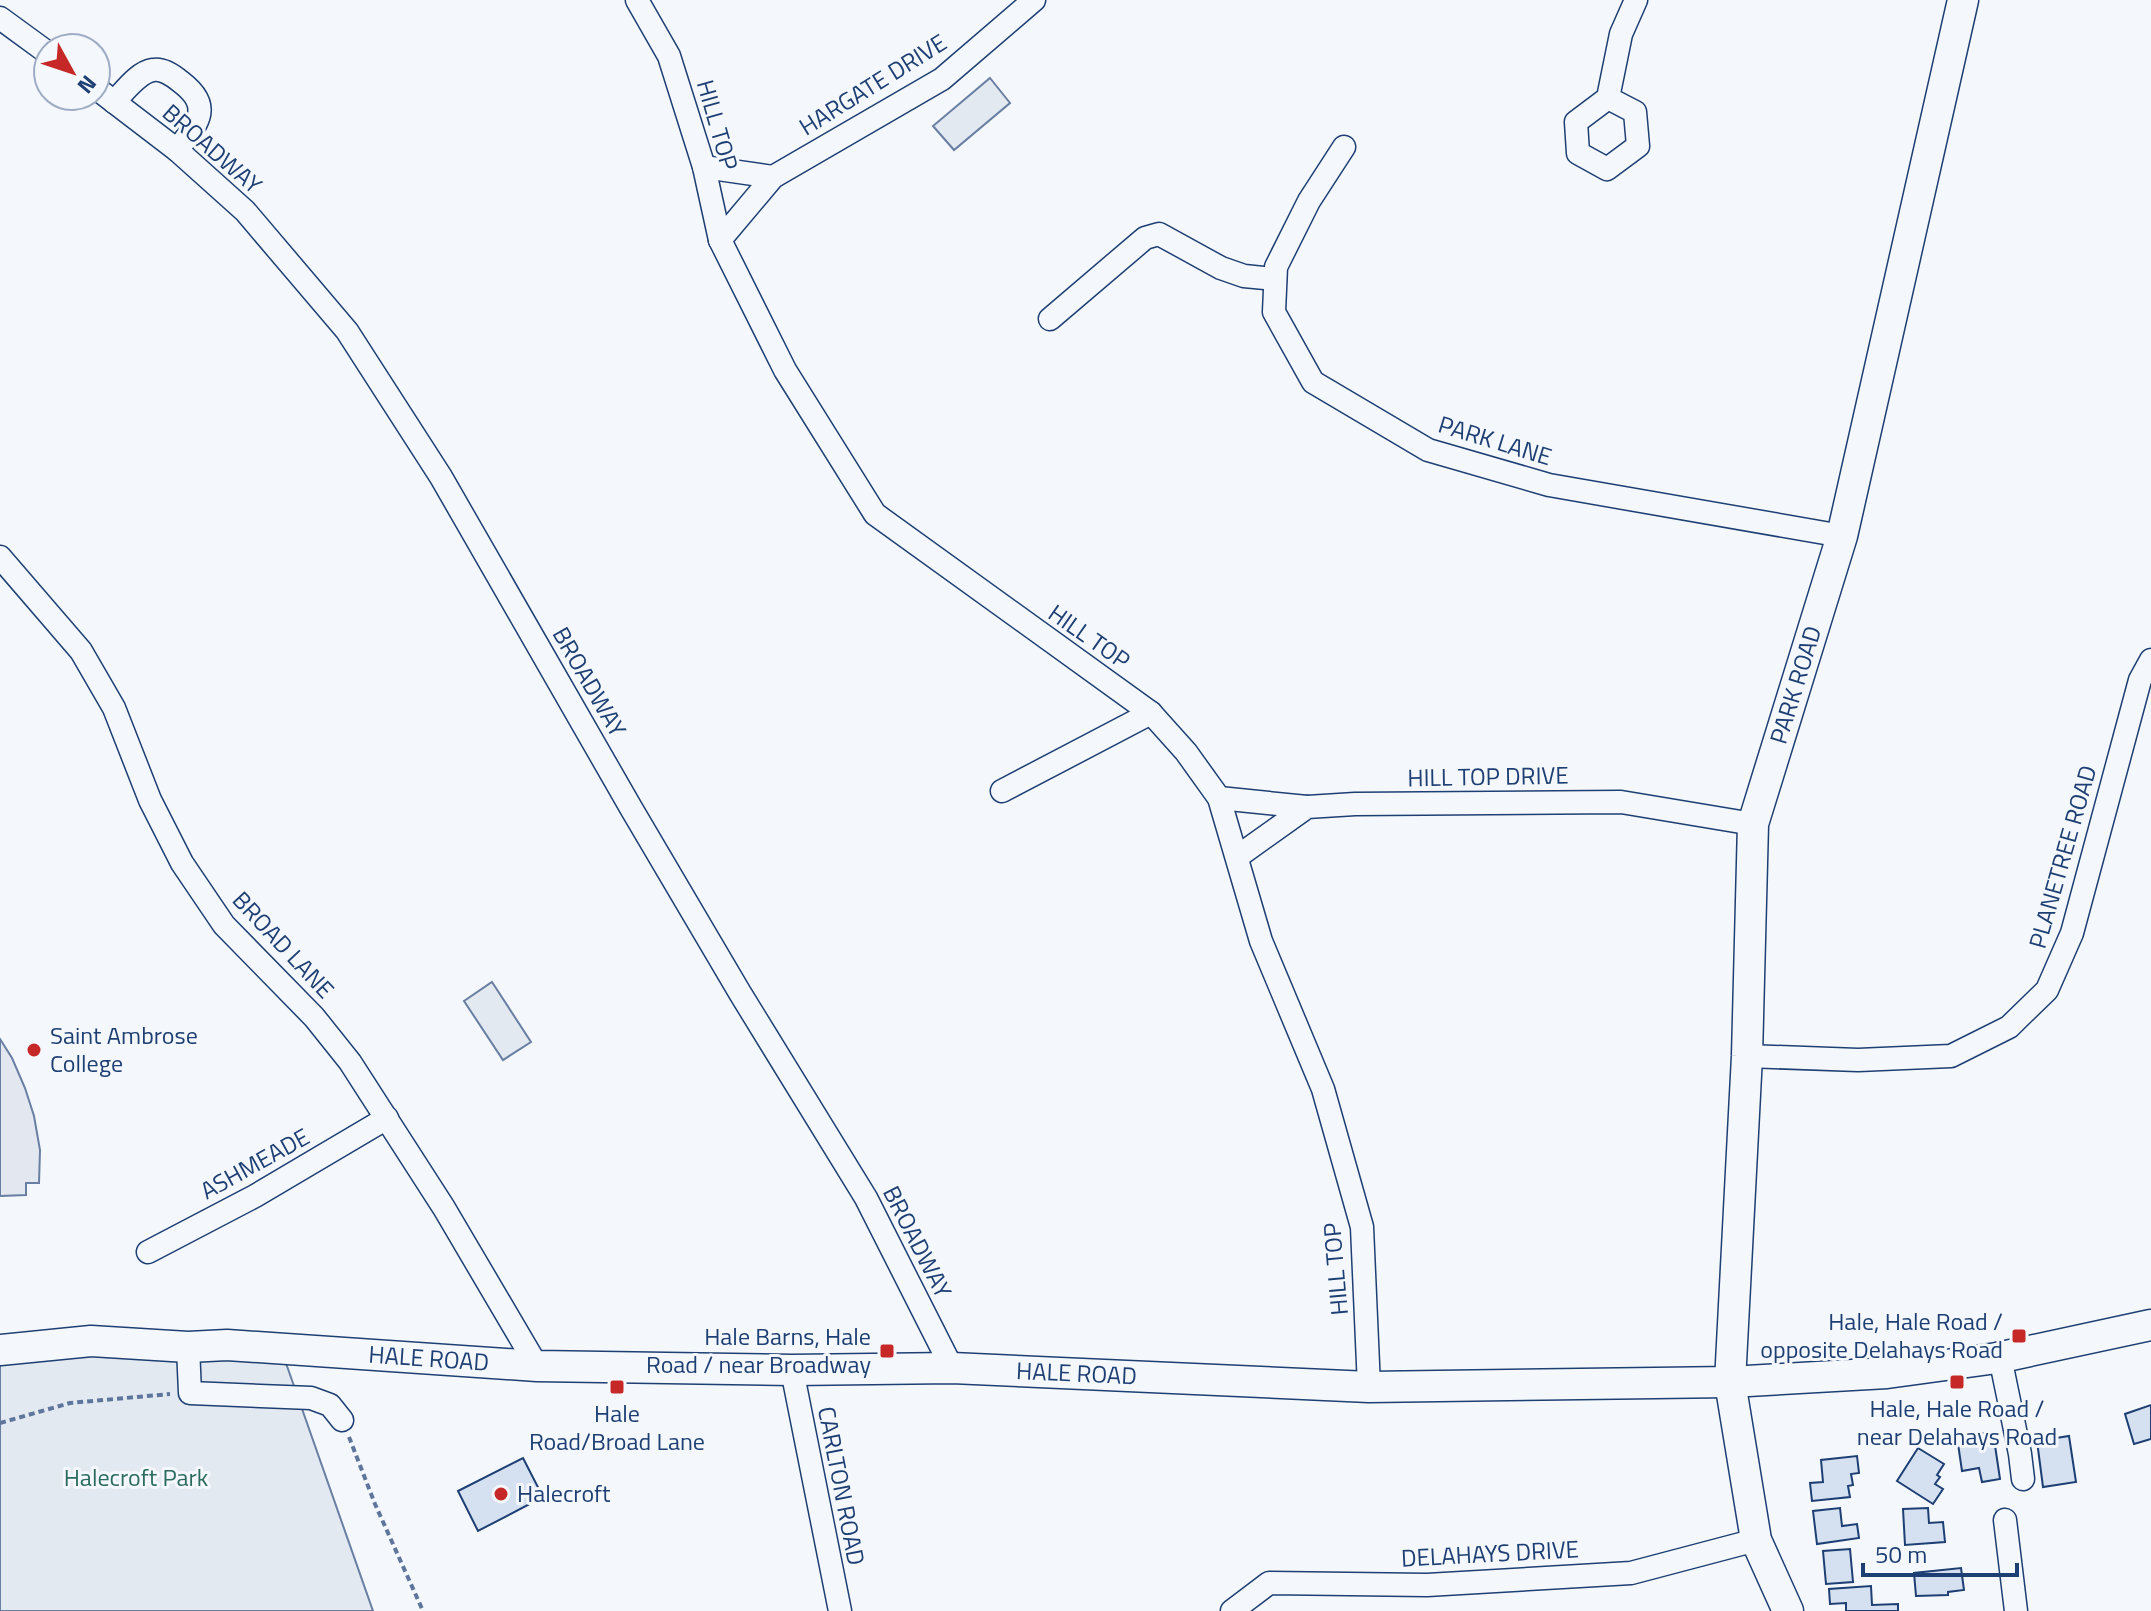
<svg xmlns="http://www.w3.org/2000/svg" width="2151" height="1611" font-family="'Titillium Web',sans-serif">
<rect width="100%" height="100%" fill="#f4f7fb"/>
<g fill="#e3e9f0" stroke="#687fa3" stroke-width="2">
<path d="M990,78l20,25 -56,47 -21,-24z"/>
<path d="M492,982l39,60 -28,18 -39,-59z"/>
<path d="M281,1349l92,262h-373v-261z"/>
</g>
<path fill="#e3e8f0" stroke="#687fa3" stroke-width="2" d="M0,1039l12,19 13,30 9,28 6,34 -1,33h-13v12l-26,1z"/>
<g fill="#d5e0f0" stroke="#1d3f73" stroke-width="2">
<path d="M2151,1405v34l-17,5 -9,-30z"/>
<path d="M1993,1432l7,47 -18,3 -3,-14 -17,3 -5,-34z"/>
<path d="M2069,1436l7,46 -33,5 -6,-46z"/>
<path d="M1918,1448l26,16 -7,11 3,2 -5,7 8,5 -10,15 -36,-23z"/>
<path d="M1857,1456l2,17 -8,1 2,11 -5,1 2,11 -38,4 -2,-18 13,-1 -2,-22z"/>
<path d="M523,1458l20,39 -65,34 -20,-40z"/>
<path d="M1840,1508l2,18 15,-2 2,14 -42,6 -4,-33z"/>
<path d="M1928,1508l1,15 14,-1 2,20 -40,3 -2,-36z"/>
<path d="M1850,1549l3,33 -27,2 -3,-33z"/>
<path d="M1961,1568l3,22 -16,2v3l-32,1 -2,-23z"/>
<path d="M1871,1586l1,19 26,-1v7h-52v-8l-16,1 -1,-15z"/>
</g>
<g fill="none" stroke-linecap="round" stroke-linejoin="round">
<g stroke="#1d3f73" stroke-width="25">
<g id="minor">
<path d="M637,0l32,56 35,111 16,73 65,130 90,144 276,199 35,39 33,46 42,143 62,148 39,138 7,160"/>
<path d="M0,18l48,35"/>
<path d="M96,88l81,62 68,61 102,120 94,146 190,331 109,185 126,205 86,170"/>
<path d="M1608,98l27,14 3,34 -31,23 -29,-16 -2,-31 32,-24 13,-64 15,-34"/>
<path d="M114,102c10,-10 24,-30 39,-32 9,-2 21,6 28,12 33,25 16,42 -4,68"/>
<path d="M1344,147l-35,54 -33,66 -2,45 39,70 115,68 121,35 293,51"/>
<path d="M704,167l69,10"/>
<path d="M720,240l53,-63 169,-98 92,-79"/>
<path d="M1050,319l95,-81 14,-4 62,34 23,8 31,3"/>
<path d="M0,557l81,94 33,57 36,92 32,63 42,62 90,92 36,45 94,146 93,158"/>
<path d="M1002,791l149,-78"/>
<path d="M1219,798l88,9"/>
<path d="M1237,857l70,-50 48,-3 266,-2 132,22"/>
<path d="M1747,1056l111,4 93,-4 58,-29 38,-37 25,-57 68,-253 11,-20"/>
<path d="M148,1252l107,-56 132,-78"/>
<path d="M188,1347l2,46 121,5 19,7 12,15"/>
<path d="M2000,1357l20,97 3,25"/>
<path d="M792,1370l48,241"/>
<path d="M2005,1520l11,91"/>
<path d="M1232,1611l37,-28 158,2 204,-12 125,-33"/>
</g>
</g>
<g stroke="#1d3f73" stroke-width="33">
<g id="major">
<path id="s1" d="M0,1350l91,-9 97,6 39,-2 310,21 255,4 160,-2 417,19 361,-5 157,-9 110,-15 154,-33"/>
<path id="s2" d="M1788,1611l-32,-71 -26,-158 17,-326 6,-232 89,-288 121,-536"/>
</g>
</g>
<g stroke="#5e769c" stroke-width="4" stroke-dasharray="6 4" stroke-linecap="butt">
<path d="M0,1423l70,-20 100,-9"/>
<path d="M349,1437l26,67 48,107"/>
</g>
<use href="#minor" stroke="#f4f7fb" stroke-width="22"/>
<use href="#major" stroke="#f4f7fb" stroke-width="30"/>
</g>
<g fill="#c62828" stroke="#f4f7fb" stroke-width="3">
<circle cx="34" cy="1050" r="8"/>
<rect x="2011" y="1328" width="16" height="16" rx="4"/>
<rect x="879" y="1343" width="16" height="16" rx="4"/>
<rect x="1949" y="1374" width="16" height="16" rx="4"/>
<rect x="609" y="1379" width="16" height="16" rx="4"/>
<circle cx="501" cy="1494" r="8"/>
</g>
<g text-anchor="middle" stroke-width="6" stroke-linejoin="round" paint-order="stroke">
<g font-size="24" fill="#1d3f73" stroke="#f4f7fb">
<text transform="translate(873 85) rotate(-32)" y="8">HARGATE DRIVE</text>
<text transform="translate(717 125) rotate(74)" y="8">HILL TOP</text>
<text transform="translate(212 149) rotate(41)" y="8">BROADWAY</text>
<text transform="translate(1495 441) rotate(17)" y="8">PARK LANE</text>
<text transform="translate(1089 637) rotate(35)" y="8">HILL TOP</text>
<text transform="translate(589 682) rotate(60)" y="8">BROADWAY</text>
<text dy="8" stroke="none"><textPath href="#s2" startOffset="942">PARK ROAD</textPath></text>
<text transform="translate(1488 777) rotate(-1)" y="8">HILL TOP DRIVE</text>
<text transform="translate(2063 857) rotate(-74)" y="8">PLANETREE ROAD</text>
<text transform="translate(283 945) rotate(47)" y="8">BROAD LANE</text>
<text transform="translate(255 1164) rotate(-29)" y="8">ASHMEADE</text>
<text transform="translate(917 1242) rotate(63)" y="8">BROADWAY</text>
<text transform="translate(1336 1269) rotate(-95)" y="8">HILL TOP</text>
<text dy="8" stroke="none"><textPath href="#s1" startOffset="430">HALE ROAD</textPath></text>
<text dy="8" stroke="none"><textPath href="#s1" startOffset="1078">HALE ROAD</textPath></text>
<text transform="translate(841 1486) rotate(79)" y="8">CARLTON ROAD</text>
<text transform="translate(1490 1554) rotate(-3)" y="8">DELAHAYS DRIVE</text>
</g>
<g font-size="24" fill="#1d3f73" stroke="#f4f7fb" text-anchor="start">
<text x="50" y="1044">Saint Ambrose<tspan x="50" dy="28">College</tspan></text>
<text x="2003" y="1330" text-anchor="end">Hale, Hale Road /<tspan x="2003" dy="28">opposite Delahays Road</tspan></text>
<text x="871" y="1345" text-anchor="end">Hale Barns, Hale<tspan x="871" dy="28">Road / near Broadway</tspan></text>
<text x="1957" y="1417" text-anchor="middle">Hale, Hale Road /<tspan x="1957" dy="28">near Delahays Road</tspan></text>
<text x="617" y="1422" text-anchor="middle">Hale<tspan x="617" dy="28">Road/Broad Lane</tspan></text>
<text x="517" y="1502">Halecroft</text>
</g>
<g font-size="24" fill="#2c6c60" stroke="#f4f7fb">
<text x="136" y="1486">Halecroft Park</text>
</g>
</g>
<g transform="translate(72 72) rotate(130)"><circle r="38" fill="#f4f7fb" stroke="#9eadc5" stroke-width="2"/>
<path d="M0-6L14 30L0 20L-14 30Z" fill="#c62828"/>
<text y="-12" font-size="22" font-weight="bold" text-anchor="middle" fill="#1d3f73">N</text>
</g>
<path d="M1863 1563v12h154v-12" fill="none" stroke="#1d3f73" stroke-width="4"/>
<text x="1875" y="1563" font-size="24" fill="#1d3f73" stroke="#f4f7fb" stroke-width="6" paint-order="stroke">50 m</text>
</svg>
